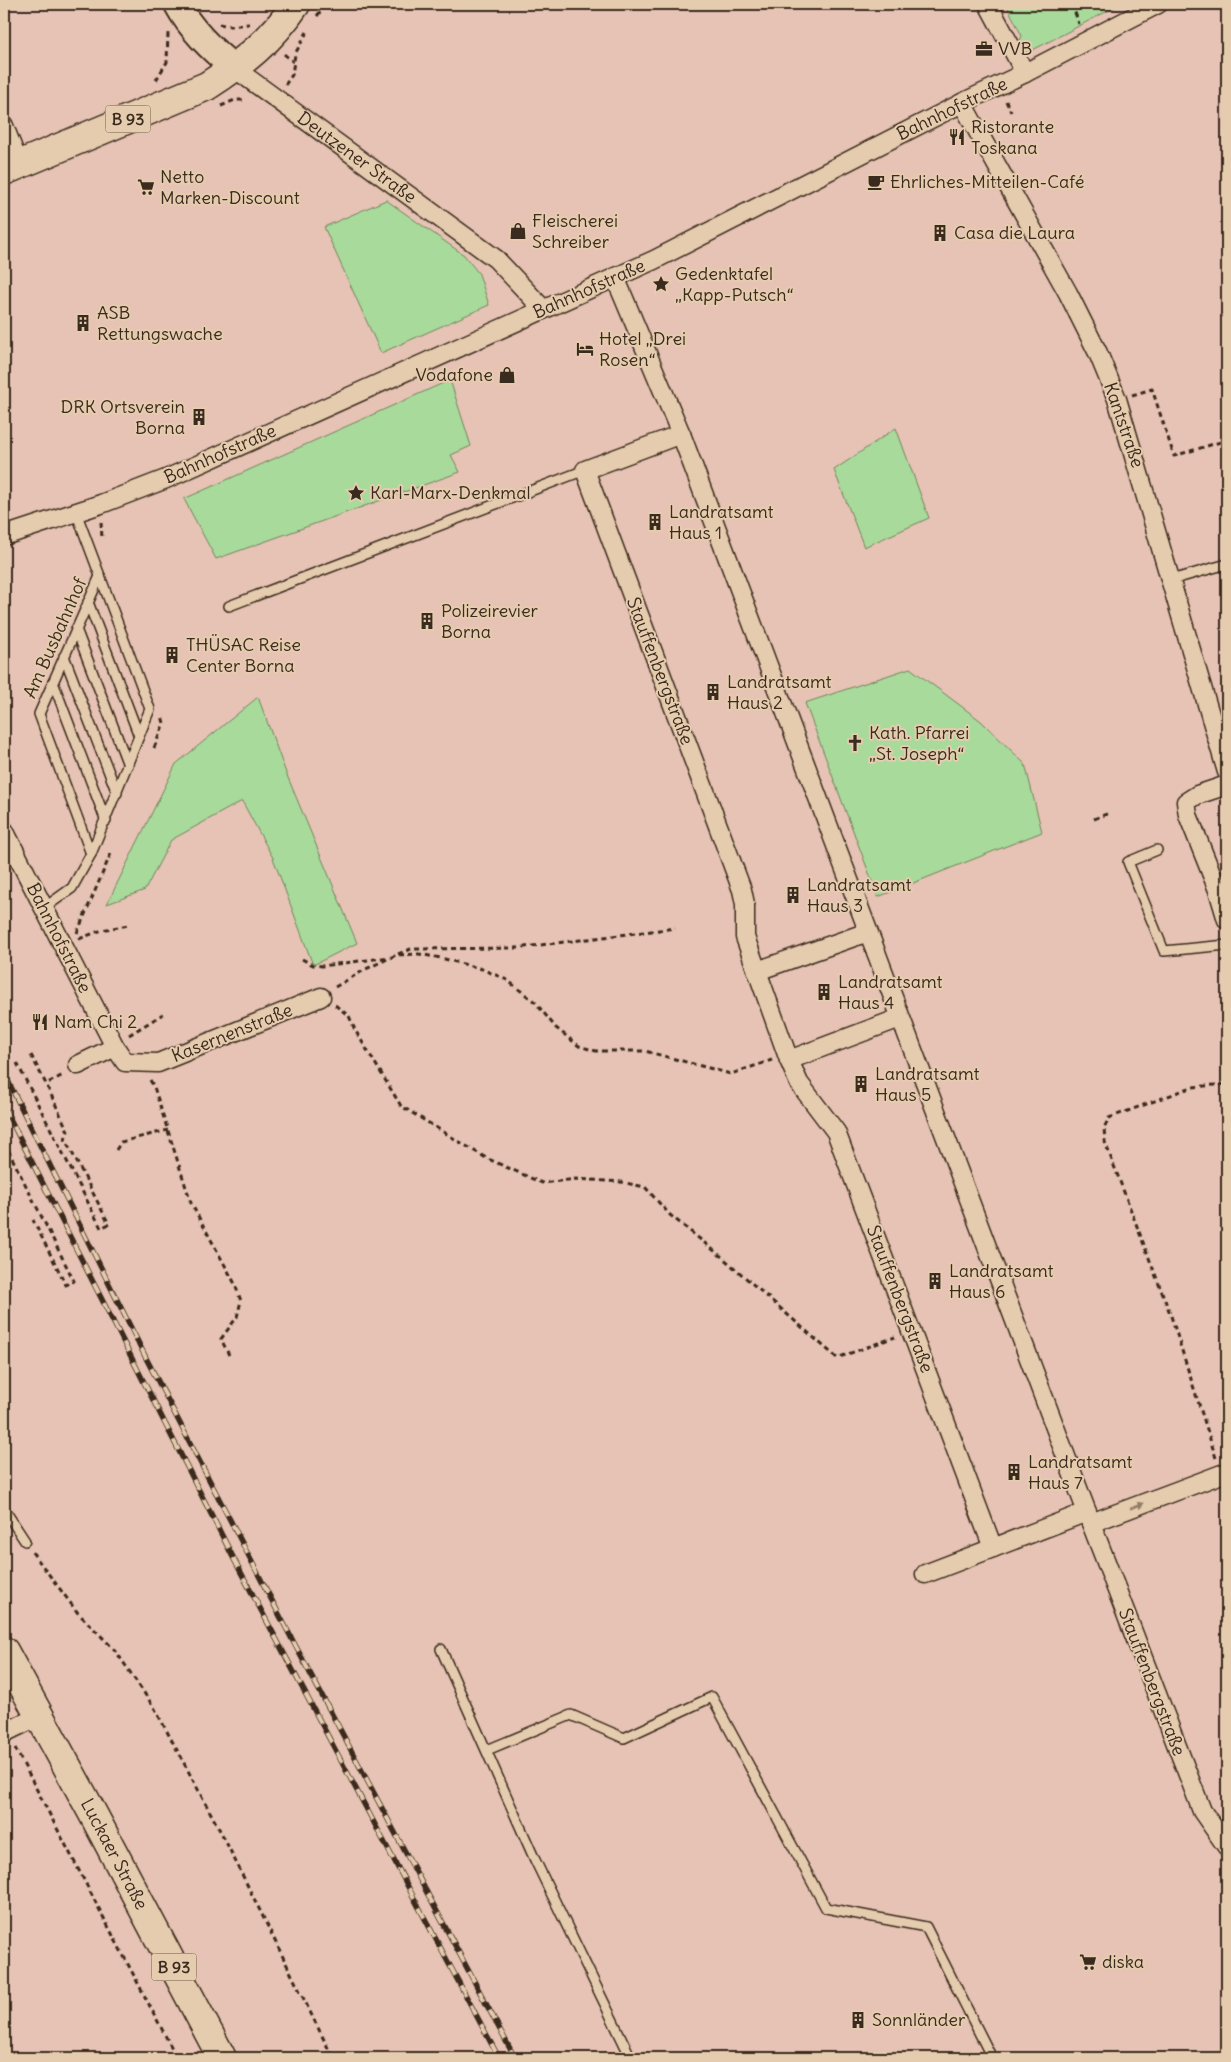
<svg xmlns="http://www.w3.org/2000/svg" width="1231" height="2062" font-family="Delius,sans-serif">
<rect width="100%" height="100%" fill="#e6c3b4"/>
<filter id="ink" filterUnits="userSpaceOnUse"><feTurbulence type="fractalNoise" baseFrequency=".02" numOctaves="2"/><feDisplacementMap in="SourceGraphic" scale="10" xChannelSelector="R" yChannelSelector="G"/><feConvolveMatrix kernelMatrix="1 2 1 2 8 2 1 2 1" color-interpolation-filters="sRGB"/></filter>
<g filter="url(#ink)">
<g fill="#a8da9b" stroke="#72825c">
<path d="M1006,4h115l-94,49 -9,-8 4,-9z"/>
<path d="M386,200l78,55 15,19 10,31 -108,48 -57,-126z"/>
<path d="M450,380l21,66 -20,9 9,17 -244,87 -32,-60z"/>
<path d="M896,428l33,90 -65,29 -30,-77z"/>
<path d="M910,668l71,53 44,43 17,68 -164,65 -73,-194z"/>
<path d="M258,697l28,76 71,170 -44,22 -40,-107 -31,-57 -71,39 -26,50 -38,14 69,-140z"/>
</g>
<g fill="none" stroke-linecap="round" stroke-linejoin="round">
<g stroke="#3b2a1e" stroke-width="12">
<g id="service">
<path d="M1171,580l56,-16"/>
<path d="M88,602l51,134"/>
<path d="M229,606l356,-136"/>
<path d="M76,629l52,136"/>
<path d="M64,656l53,137"/>
<path d="M53,682l53,139"/>
<path d="M1157,850l-29,12 36,89 63,-6"/>
<path d="M91,854l-52,-140 61,-138"/>
<path d="M44,908l28,-20 19,-34 59,-145 -74,-197"/>
<path d="M4,1509l21,32"/>
<path d="M441,1649l94,211 96,198"/>
<path d="M487,1750l84,-35 53,23 88,-41 114,211 100,19 66,131"/>
</g>
</g>
<g stroke="#3b2a1e" stroke-width="21">
<g id="minor">
<path d="M988,4l37,69"/>
<path id="s1" d="M234,68l262,191 47,50"/>
<path d="M962,103l106,190 30,60 19,46 110,373"/>
<path d="M4,126l15,38"/>
<path d="M615,277l66,157 410,1089 111,288 25,36"/>
<path d="M681,434l-96,36 157,420 3,14v33l12,34 111,-39"/>
<path d="M4,536l97,-32 65,-25 488,-219 308,-157 63,-30 133,-69"/>
<path d="M1227,785l-30,10 -11,7 2,13 30,75 9,30"/>
<path d="M4,830l111,217 10,15 33,1 163,-66"/>
<path d="M757,971l32,89 111,-42"/>
<path d="M789,1060l10,23 37,49 157,416"/>
<path d="M78,1065l37,-18"/>
<path d="M1091,1523l136,-51"/>
<path d="M925,1574l162,-62"/>
<path d="M4,1733l35,-17"/>
</g>
</g>
<g stroke="#3b2a1e" stroke-width="29">
<path id="secondary" d="M177,4c14,26 34,45 57,64"/>
</g>
<g stroke="#3b2a1e" stroke-width="31">
<g id="primary">
<path d="M4,171l203,-85c37,-24 64,-45 89,-82"/>
<path id="s2" d="M4,1651l88,161 130,246"/>
</g>
</g>
<g stroke="#3b2a1e" stroke-width="3" stroke-dasharray="5 4" stroke-linecap="butt">
<path d="M1072,4l7,20"/>
<path d="M317,16l9,-12"/>
<path d="M219,24l11,2 19,-2"/>
<path d="M284,54l9,8"/>
<path d="M156,80l11,-18 1,-29"/>
<path d="M285,85l7,-10 3,-21 12,-22"/>
<path d="M1006,101l5,11"/>
<path d="M221,106l14,-6h11"/>
<path d="M1132,395l20,-6 22,67 53,-16"/>
<path d="M101,522l1,16"/>
<path d="M154,748l10,-25 -2,-7"/>
<path d="M1094,819l15,-6"/>
<path d="M77,933l35,-82"/>
<path d="M79,939l23,-9 26,-5"/>
<path d="M398,954l13,-5 106,-1 158,-20"/>
<path d="M302,959l11,6 9,1 68,-9"/>
<path d="M335,987l31,-18 30,-14 23,-1 22,4 41,11 25,11 28,22 21,26 23,18 17,5h49l86,23 41,-14"/>
<path d="M335,1005l14,11 6,14 46,76 85,52 56,25 35,-4 44,3 24,5 25,28 52,42 115,101 58,-21"/>
<path d="M129,1035l34,-21"/>
<path d="M31,1055l15,29 17,-9"/>
<path d="M17,1063l84,165 8,-4 -44,-85 3,-8 -22,-47"/>
<path d="M150,1080l4,7 37,116 43,79 7,19 -4,16 -16,22 8,16"/>
<path d="M4,1142l70,139 -8,4 -33,-65"/>
<path d="M116,1150l5,-8 47,-12"/>
<path d="M1216,1458l-45,-142 -66,-174 -1,-14 5,-10 83,-31 35,-3"/>
<path d="M32,1552l46,61 37,37 40,59 69,129 109,220"/>
<path d="M15,1748l162,310"/>
</g>
<use href="#service" stroke="#e6ccae" stroke-width="9"/>
<use href="#minor" stroke="#e6ccae" stroke-width="18"/>
<use href="#secondary" stroke="#e6ccae" stroke-width="25"/>
<use href="#primary" stroke="#e6ccae" stroke-width="28"/>
<g stroke="#3b2a1e" stroke-width="5.5">
<g id="rail">
<path d="M4,1073l143,287 147,283 221,415"/>
<path d="M4,1107l232,456 263,495"/>
</g>
</g>
<use href="#rail" stroke="#e6ccae" stroke-width="4" stroke-dasharray="11" stroke-linecap="butt"/>
</g>
<defs><path id="oneway-solid" d="M-6-.8H1V-3.2L6.5 0L1 3.2V.8H-6Z" transform="scale(1.25)"/></defs>
<use fill="#907b66" href="#oneway-solid" transform="translate(1137 1506) rotate(-21)"/>
</g>
<defs>
<g id="office-bare" transform="scale(1.35)"><path d="M-6-3h4V-5.5h4V-3h4V5H-6ZM-1-4.5V-3h2v-1.5ZM-6 0V1H6V0Z" fill="#3b2a1e" stroke="#e6ccae" stroke-width="2.5" paint-order="stroke"/></g>
<g id="restaurant-bare" transform="scale(1.35)"><path d="M-5-6h1v4h1v-4h1v4h1v-4h1v5L-1.5 .5V6h-2V.5L-5-1ZM5-6V6H3V1.5H1.5Q1.5-4 5-6Z" fill="#3b2a1e" stroke="#e6ccae" stroke-width="2.5" paint-order="stroke"/></g>
<g id="cafe-bare" transform="scale(1.35)"><path d="M-5.5-4.5H6V0H3Q3 3.5 0 3.5H-2.5Q-5.5 3.5-5.5 0ZM3-3.2v2h1.7v-2ZM-6 4.5H4V6H-6Z" fill="#3b2a1e" stroke="#e6ccae" stroke-width="2.5" paint-order="stroke"/></g>
<g id="supermarket-bare" transform="scale(1.35)"><path d="M-6-5.5h2.5l.6 2H6L4.5 2H-2.5L-4.4-4H-6ZM-1.5 3.2a1.3 1.3 0 1 0 .1 0ZM3 3.2a1.3 1.3 0 1 0 .1 0Z" fill="#3b2a1e" stroke="#e6ccae" stroke-width="2.5" paint-order="stroke"/></g>
<g id="shop-bare" transform="scale(1.35)"><path d="M-5-2.5h2.3a2.7 3.5 0 0 1 5.4 0H5L5.5 6h-11ZM-1.5-2.5h3a1.5 2.3 0 0 0-3 0Z" fill="#3b2a1e" stroke="#e6ccae" stroke-width="2.5" paint-order="stroke"/></g>
<g id="building-bare" transform="scale(1.35)"><path d="M-4-6H4V6H1V3H-1V6H-4ZM-2.5-4.3h1.7v1.8h-1.7ZM.8-4.3h1.7v1.8H.8ZM-2.5-1h1.7V.8h-1.7ZM.8-1h1.7V.8H.8Z" fill="#3b2a1e" stroke="#e6ccae" stroke-width="2.5" paint-order="stroke"/></g>
<g id="sight-bare" transform="scale(1.35)"><path d="M0-6L1.8-2.2L6-1.7L2.9 1.2L3.7 5.4L0 3.3L-3.7 5.4L-2.9 1.2L-6-1.7L-1.8-2.2Z" fill="#3b2a1e" stroke="#e6ccae" stroke-width="2.5" paint-order="stroke"/></g>
<g id="hotel-bare" transform="scale(1.35)"><path d="M-6-4.5h1.5V1H6V5H4.5V3h-9V5H-6ZM-4 0a1.8 1.8 0 1 1 3.6 0ZM.5 0V-2.5h3Q6-2.5 6 0Z" fill="#3b2a1e" stroke="#e6ccae" stroke-width="2.5" paint-order="stroke"/></g>
<g id="church-bare" transform="scale(1.35)"><path d="M-1.2-6h2.4v3.5h3.3v2.4h-3.3V6h-2.4V-.1h-3.3v-2.4h3.3Z" fill="#3b2a1e" stroke="#e6ccae" stroke-width="2.5" paint-order="stroke"/></g>
</defs>
<g fill-rule="evenodd">
<use href="#office-bare" x="984" y="49"/>
<use href="#restaurant-bare" x="957" y="137"/>
<use href="#cafe-bare" x="876" y="182"/>
<use href="#supermarket-bare" x="146" y="187"/>
<use href="#shop-bare" x="518" y="231"/>
<use href="#building-bare" x="940" y="233"/>
<use href="#sight-bare" x="661" y="284"/>
<use href="#building-bare" x="83" y="323"/>
<use href="#hotel-bare" x="585" y="349"/>
<use href="#shop-bare" x="507" y="375"/>
<use href="#building-bare" x="199" y="417"/>
<use href="#sight-bare" x="356" y="493"/>
<use href="#building-bare" x="655" y="522"/>
<use href="#building-bare" x="427" y="621"/>
<use href="#building-bare" x="172" y="655"/>
<use href="#building-bare" x="713" y="692"/>
<use href="#church-bare" x="855" y="743"/>
<use href="#building-bare" x="793" y="895"/>
<use href="#building-bare" x="824" y="992"/>
<use href="#restaurant-bare" x="40" y="1022"/>
<use href="#building-bare" x="861" y="1084"/>
<use href="#building-bare" x="935" y="1281"/>
<use href="#building-bare" x="1014" y="1472"/>
<use href="#supermarket-bare" x="1088" y="1962"/>
<use href="#building-bare" x="858" y="2020"/>
</g>
<g text-anchor="middle" stroke-width="4" stroke-linejoin="round" paint-order="stroke">
<g fill="#e6ccae" stroke="#6e5b49" stroke-width="1">
<rect x="105.5" y="105.5" width="45" height="27" rx="4"/>
<rect x="151.5" y="1953.5" width="45" height="27" rx="4"/>
</g>
<g font-size="16" font-weight="bold" fill="#3b2a1e">
<text x="128" y="125">B 93</text>
<text x="174" y="1973">B 93</text>
</g>
<g font-size="18" fill="#3b2a1e" stroke="#e6ccae" text-anchor="start">
<text x="998" y="55">VVB</text>
<text x="971" y="133">Ristorante<tspan x="971" dy="21">Toskana</tspan></text>
<text x="160" y="183">Netto<tspan x="160" dy="21">Marken-Discount</tspan></text>
<text x="890" y="188">Ehrliches-Mitteilen-Café</text>
<text x="532" y="227">Fleischerei<tspan x="532" dy="21">Schreiber</tspan></text>
<text x="954" y="239">Casa die Laura</text>
<text x="675" y="280">Gedenktafel<tspan x="675" dy="21">„Kapp-Putsch“</tspan></text>
<text x="97" y="319">ASB<tspan x="97" dy="21">Rettungswache</tspan></text>
<text x="599" y="345">Hotel „Drei<tspan x="599" dy="21">Rosen“</tspan></text>
<text x="493" y="381" text-anchor="end">Vodafone</text>
<text x="185" y="413" text-anchor="end">DRK Ortsverein<tspan x="185" dy="21">Borna</tspan></text>
<text x="370" y="499">Karl-Marx-Denkmal</text>
<text x="669" y="518">Landratsamt<tspan x="669" dy="21">Haus 1</tspan></text>
<text x="441" y="617">Polizeirevier<tspan x="441" dy="21">Borna</tspan></text>
<text x="186" y="651">THÜSAC Reise<tspan x="186" dy="21">Center Borna</tspan></text>
<text x="727" y="688">Landratsamt<tspan x="727" dy="21">Haus 2</tspan></text>
<text x="869" y="739">Kath. Pfarrei<tspan x="869" dy="21">„St. Joseph“</tspan></text>
<text x="807" y="891">Landratsamt<tspan x="807" dy="21">Haus 3</tspan></text>
<text x="838" y="988">Landratsamt<tspan x="838" dy="21">Haus 4</tspan></text>
<text x="54" y="1028">Nam Chi 2</text>
<text x="875" y="1080">Landratsamt<tspan x="875" dy="21">Haus 5</tspan></text>
<text x="949" y="1277">Landratsamt<tspan x="949" dy="21">Haus 6</tspan></text>
<text x="1028" y="1468">Landratsamt<tspan x="1028" dy="21">Haus 7</tspan></text>
<text x="1102" y="1968">diska</text>
<text x="872" y="2026">Sonnländer</text>
</g>
<g font-size="18" fill="#3b2a1e" stroke="#e6ccae">
<text transform="translate(952 109) rotate(-26)" y="6">Bahnhofstraße</text>
<text dy="6" stroke="none"><textPath href="#s1" startOffset="152">Deutzener Straße</textPath></text>
<text transform="translate(589 289) rotate(-24)" y="6">Bahnhofstraße</text>
<text transform="translate(1124 425) rotate(71)" y="6">Kantstraße</text>
<text transform="translate(220 454) rotate(-24)" y="6">Bahnhofstraße</text>
<text transform="translate(55 638) rotate(-66)" y="6">Am Busbahnhof</text>
<text transform="translate(660 671) rotate(69)" y="6">Stauffenbergstraße</text>
<text transform="translate(59 938) rotate(63)" y="6">Bahnhofstraße</text>
<text transform="translate(232 1033) rotate(-22)" y="6">Kasernenstraße</text>
<text transform="translate(900 1299) rotate(69)" y="6">Stauffenbergstraße</text>
<text transform="translate(1152 1682) rotate(69)" y="6">Stauffenbergstraße</text>
<text dy="6" stroke="none"><textPath href="#s2" startOffset="231">Luckaer Straße</textPath></text>
</g>
</g>
<rect width="1231" height="2062" fill="none" stroke="#e6ccae" stroke-width="20"/>
<rect x="10" y="10" width="1211" height="2042" fill="none" stroke="#3b2a1e" stroke-width="2" filter="url(#ink)"/>
</svg>
